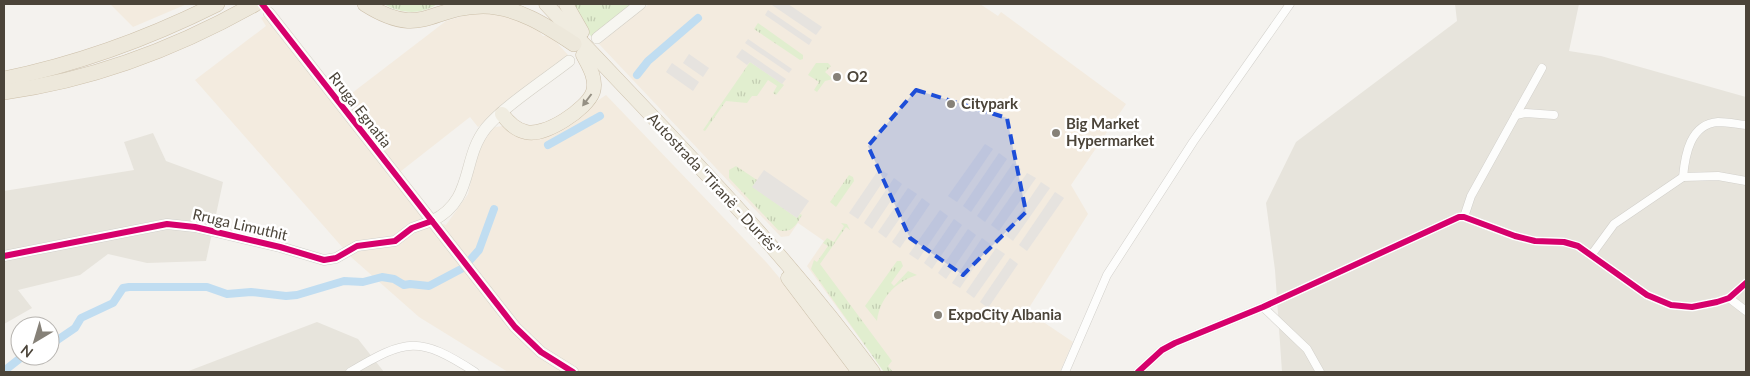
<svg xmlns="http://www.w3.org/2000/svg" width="1750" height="376" font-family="Lato,sans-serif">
<defs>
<pattern id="grass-tufts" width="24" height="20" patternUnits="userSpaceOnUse" patternTransform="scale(1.25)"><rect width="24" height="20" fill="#e1eecf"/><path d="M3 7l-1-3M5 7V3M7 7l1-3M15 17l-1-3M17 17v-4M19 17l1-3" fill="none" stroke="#c3cdb2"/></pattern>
</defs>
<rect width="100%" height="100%" fill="#f4f2ee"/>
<g fill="#e7e4dc">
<path d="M1455,4h124l-10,47 32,5 145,41v275h-464l-7,-102 -9,-67 30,-61 161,-121z"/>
<path d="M153,133l13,28 57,21 -17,79 -59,2 -39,-9 -28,21 -62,15 14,18 -28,16v-133l130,-21 -10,-28z"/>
<path d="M317,322l41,17 26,33h-198z"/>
</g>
<g fill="#f3ebdf">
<path d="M110,4h77l-54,23z"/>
<path d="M649,4h331l18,12 3,-4 125,92 -55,81 17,29 -61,97 46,31 -13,30h-176l-77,-106 17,-25 -26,-18 -9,13 -8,1 -182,-193z"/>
<path d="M269,13l70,90 107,-82 24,-7 25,-1 38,11 10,12 7,-1 18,20 -90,72 -8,-10 -74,58 36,46 14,4 22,-31 10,-44 7,-16 10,-7 8,-1 18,8 54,-18 31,-21 161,168 62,74 23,35h-344l-89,-55 -68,-60 -156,-177 71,-54 -5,-8z"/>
</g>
<g fill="url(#grass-tufts)">
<path d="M384,4h53c-15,11 -37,10 -53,0z"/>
<path d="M571,4h62l-41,33 -7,-7z"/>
<path d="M758,23l45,32v4l-3,1 -46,-31z"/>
<path d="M750,62l34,23 -8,10 -3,-2 4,-7 -9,-6 -11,16h-5l-5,7 -21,-2 -21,30 -2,-1z"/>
<path d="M816,63h12l3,3 -6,6 8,7 -8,2 -8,11 -3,-2 5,-8 -11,-7z"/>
<path d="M736,166l21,14 -4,7 44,31 3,-4 2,1c-6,10 -10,19 -24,15l-49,-52v-8z"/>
<path d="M849,175l4,2 1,4 -18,26 -6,-5z"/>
<path d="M841,223l6,1 3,6 -4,-3 -26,37 72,97 -4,5 5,6h-9l-73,-103 3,-9 3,2 11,-16 -5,-3 4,-5 7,4 10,-16z"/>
<path d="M897,261h4l2,5 -12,17 3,3 14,-15 9,4c-22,7 -37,23 -40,46l-12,-15z"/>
</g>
<g fill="#e6e3df">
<path d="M788,4l34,23 -6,8 -44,-30z"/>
<path d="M768,10l44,30 -3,5 -44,-30z"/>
<path d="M748,39l44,30 -3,4 -44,-30z"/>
<path d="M742,49l44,30 -4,5 -32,-22 -3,3 -11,-8z"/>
<path d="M689,54l20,14 -6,9 -20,-14z"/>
<path d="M672,63l27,19 -6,9 -27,-19z"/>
<path d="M985,144l8,5 -36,53 -9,-6z"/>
<path d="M999,153l8,6 -36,53 -8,-6z"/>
<path d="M1013,163l8,6 -36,53 -8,-6z"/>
<path d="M879,169l9,5 -30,45 -9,-6z"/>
<path d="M764,170l45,31 -12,17 -45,-31z"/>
<path d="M1027,173l9,5 -37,53 -8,-6z"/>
<path d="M894,178l8,6 -30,45 -8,-6z"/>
<path d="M1041,182l9,6 -37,53 -8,-6z"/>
<path d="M908,188l9,6 -31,44 -8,-6z"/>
<path d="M1055,192l9,6 -37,53 -8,-6z"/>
<path d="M922,198l8,6 -30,44 -8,-6z"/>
<path d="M940,210l8,6 -30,44 -9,-6z"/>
<path d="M954,219l8,6 -30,44 -8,-6z"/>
<path d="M968,229l8,6 -30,44 -8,-6z"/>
<path d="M982,238l8,6 -30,44 -8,-5z"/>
<path d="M996,248l9,6 -31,44 -8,-6z"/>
<path d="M1010,258l8,6 -30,44 -8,-6z"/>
</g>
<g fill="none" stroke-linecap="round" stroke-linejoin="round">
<g stroke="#c0ddf1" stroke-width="8">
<path d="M637,75l11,-14 50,-43"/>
<path d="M548,145l52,-29"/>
<path d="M50,345l25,-17 6,-10 32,-15 10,-15 6,-1h78l20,7 24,-2 35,4 11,-1 47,-14 19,1 19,-5 12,2 10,6 6,-1 19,2 34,-18 16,-18 15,-41"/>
<path d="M4,371l19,-15"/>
</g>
<g stroke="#d2d0cb" stroke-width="9">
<g id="minor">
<path d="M1516,115l10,-2 28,2"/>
<path d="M1683,177l35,-1 28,5"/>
<path d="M1464,217l7,-21 71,-128"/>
<path d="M1592,254l22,-30 69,-47c2,-22 7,-53 35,-55 9,0 19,2 28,3"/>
<path d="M1729,298l17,13"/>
<path d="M1263,307l44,42 13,23"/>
<path d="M350,372c57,-34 69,-36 125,0"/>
<path d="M1065,372l42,-97 86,-133 97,-138"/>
<path d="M1138,372l24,-22 13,-7 88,-36 196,-90h5l51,19 20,5 29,1 14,4 69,49 24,10 21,2 25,-5 12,-4 17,-15"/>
</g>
</g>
<g stroke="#d2d0cb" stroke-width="11">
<path id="tertiary" d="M4,256l163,-32 28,3 85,20 44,13 12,-2 21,-12 38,-5 17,-13 20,-7"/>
</g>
<g stroke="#d3cfc5" stroke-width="12">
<g id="secondary">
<path d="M269,13l246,314 26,25 32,20"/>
<path d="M597,38l43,-34"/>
<path d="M432,221c43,-21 29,-62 54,-93 17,-21 60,-49 83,-67"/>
</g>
</g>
<g stroke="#ccbfa9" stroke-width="15">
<g id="trunk">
<path d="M546,4c112,120 230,236 327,368"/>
<path d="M566,4l16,28"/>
<path d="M502,114c6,8 13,16 24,18 19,5 61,-23 67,-40 4,-13 -4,-26 -10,-37"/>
<path d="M788,278l71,94"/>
</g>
</g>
<g stroke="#ccbfa9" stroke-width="16">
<g id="motorway">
<path d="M365,4c57,36 65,2 118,2 33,0 64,20 91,38"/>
<path d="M4,79c74,-15 145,-41 213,-75"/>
<path d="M4,92c89,-12 173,-44 251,-88"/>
</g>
</g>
<use href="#minor" stroke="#fdfdfc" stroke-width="8"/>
<use href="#tertiary" stroke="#fdfdfc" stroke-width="10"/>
<use href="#secondary" stroke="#f7f6f1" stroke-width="11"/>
<use href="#trunk" stroke="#f0ece0" stroke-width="14"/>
<use href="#motorway" stroke="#ede8db" stroke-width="15"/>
<g stroke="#fff" stroke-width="9">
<g id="cycleway">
<path d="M262,4l253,323 26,25 32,20"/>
<path d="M4,256l163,-32 28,3 85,20 44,13 12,-2 21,-12 38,-5 17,-13 20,-7"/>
<path d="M1138,372l24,-22 13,-7 88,-36 196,-90h5l51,19 20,5 29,1 14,4 69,49 24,10 21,2 25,-5 12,-4 17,-15"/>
</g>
</g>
<use href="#cycleway" stroke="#d6006c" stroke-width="6"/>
</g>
<defs><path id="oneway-solid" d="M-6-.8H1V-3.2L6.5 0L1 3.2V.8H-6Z" transform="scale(1.25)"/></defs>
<use fill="#959084" href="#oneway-solid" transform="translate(587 100) rotate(127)"/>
<path fill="#1d4ed8" fill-opacity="0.2" stroke="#1d4ed8" stroke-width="4" stroke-dasharray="10 6" stroke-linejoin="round" d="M916,90l91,28 19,94 -63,63 -53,-37 -42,-92z"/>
<g fill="#868178" stroke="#fff" stroke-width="2">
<circle cx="837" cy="77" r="5"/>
<circle cx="951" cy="104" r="5"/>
<circle cx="1056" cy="133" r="5"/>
<circle cx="938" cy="315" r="5"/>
</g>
<g text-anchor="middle" stroke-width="5" stroke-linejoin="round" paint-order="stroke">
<g font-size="15" font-weight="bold" fill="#4b4439" stroke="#fff" text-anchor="start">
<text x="847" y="82">O2</text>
<text x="961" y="109">Citypark</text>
<text x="1066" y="129">Big Market<tspan x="1066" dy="17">Hypermarket</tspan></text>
<text x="948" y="320">ExpoCity Albania</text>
</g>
<g font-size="15" fill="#4b4439" stroke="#fff">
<text transform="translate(360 110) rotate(52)" y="5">Rruga Egnatia</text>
<text transform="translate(714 184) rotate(47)" y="5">Autostrada "Tiranë - Durrës"</text>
<text transform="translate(240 225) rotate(13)" y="5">Rruga Limuthit</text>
</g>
</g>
<rect width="1750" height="376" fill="none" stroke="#4b4439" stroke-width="10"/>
<g transform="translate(35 341) rotate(218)"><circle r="24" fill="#ffffff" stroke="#b7b4b0"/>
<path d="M0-4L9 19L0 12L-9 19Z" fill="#868178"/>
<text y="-8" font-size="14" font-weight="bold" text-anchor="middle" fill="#4b4439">N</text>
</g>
</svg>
